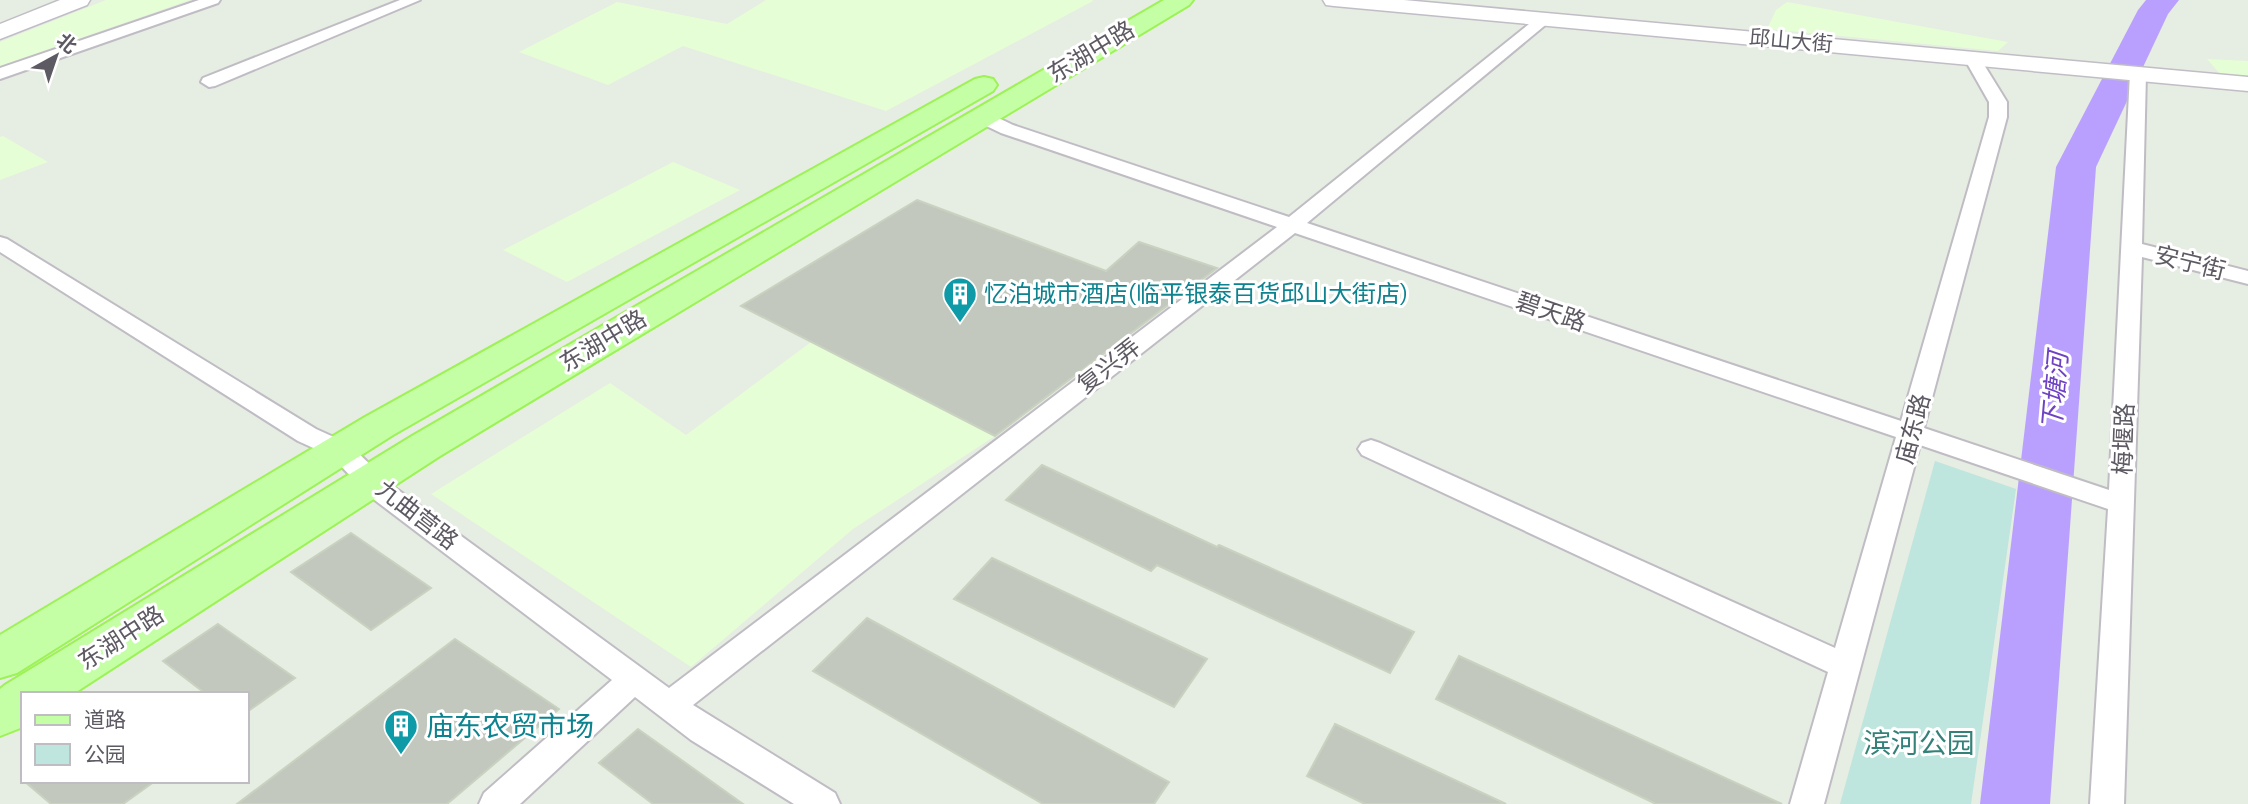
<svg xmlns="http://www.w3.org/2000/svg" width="2248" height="804" font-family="'IBM Plex Sans','Noto Sans SC',sans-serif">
<rect width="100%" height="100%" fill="#e6ede2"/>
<g fill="#e6fed6">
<path d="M106,0h84l-190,66v-24z"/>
<path d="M766,0h326l1,1 -207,110 -203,-65 -75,39 -89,-33 98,-50 110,22z"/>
<path d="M1787,2l221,40 -10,9 -231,-22 9,-19z"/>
<path d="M2207,59l41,2v17l-26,-2z"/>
<path d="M3,136l45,26 -48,18v-43z"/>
<path d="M673,162l67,28 -173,92 -64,-32z"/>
<path d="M811,342l184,94 -142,93 -162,138 -260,-173 179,-111 76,52z"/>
</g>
<path fill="#bee5de" d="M1935,461l81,28 -45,315h-131z"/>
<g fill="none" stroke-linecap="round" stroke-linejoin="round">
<path fill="#b9a0ff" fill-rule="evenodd" d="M2146,0h33l-11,14 -72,153 -46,637h-70l76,-637 82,-157z"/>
</g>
<g fill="#c3c8be" stroke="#c9d2c0" stroke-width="2">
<path d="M917,200l189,71 33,-29 78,26 -222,168 -254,-130z"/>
<path d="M1042,465l175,82 2,-2 195,87 -24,41 -233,-108 -6,6 -145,-71z"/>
<path d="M351,533l80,55 -60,42 -80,-58z"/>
<path d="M992,558l215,101 -33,48 -220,-108z"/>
<path d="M867,618l302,164 -15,22h-111l-230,-133z"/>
<path d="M218,624l77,54 -48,34v-18h-41l-43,-33z"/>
<path d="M455,639l104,70 -112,95h-210z"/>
<path d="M1459,656l323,148h-126l-220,-105z"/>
<path d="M1335,724l171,80h-141l-58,-28z"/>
<path d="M638,729l105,75h-90l-54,-41z"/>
<path d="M24,781h131l-32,23h-72z"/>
</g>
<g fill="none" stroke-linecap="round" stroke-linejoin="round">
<g stroke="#c0bcc4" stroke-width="4">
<g id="street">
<path d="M199,0h21l-2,3 -218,76v-11z"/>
<path d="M400,0h20l-205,86 -6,1 -8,-5 2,-4z"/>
<path d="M1544,14l5,2 3,3 -3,3 -242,201 594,198 88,-304v-15l-25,-44 8,-5 6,2 29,47v15l-83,311 185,62 21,-417 8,-5 6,1 2,4 -4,171 106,27v13l-106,-27 -18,547h-34l18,-295 -188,-64 -96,359h-34l38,-132 -466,-217 -4,-6 4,-6 9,-3 9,3 455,205 61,-211 -601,-204 -602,472 142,88 5,11h-46l-103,-64 -56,-43 -115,107h-41l5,-11 128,-113 -240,-182 -41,-42 -33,-15 -298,-189v-15l7,2 309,190 33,15 41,40 279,204 608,-461 -276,-94 -25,-12 -3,-4 3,-4h12l25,12 276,92 250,-201z"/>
</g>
</g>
<g stroke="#c1bdc6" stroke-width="3">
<g id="secondary">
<path d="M60,0h30l-3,5 -87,34v-15z"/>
<path d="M1323,0h81l844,77v14l-914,-85 -8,-1z"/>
</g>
</g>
<g stroke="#9df256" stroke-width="4">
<g id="primary">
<path d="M1164,0h29l-4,5 -749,451 -367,238h-50v33l-23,9v-47l5,-4 407,-249z"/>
<path d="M984,77l9,2 4,6 -4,6 -600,344 -376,238 -17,5v-43l365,-218 610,-338z"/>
</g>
</g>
<use href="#street" fill="#fff" fill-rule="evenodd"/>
<use href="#secondary" fill="#fff" fill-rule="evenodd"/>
<use href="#primary" fill="#c4ffa5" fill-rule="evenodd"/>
</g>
<defs>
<g id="building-pin" transform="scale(1.75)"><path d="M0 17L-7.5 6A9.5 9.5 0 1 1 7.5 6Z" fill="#0f9aa8" stroke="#fff"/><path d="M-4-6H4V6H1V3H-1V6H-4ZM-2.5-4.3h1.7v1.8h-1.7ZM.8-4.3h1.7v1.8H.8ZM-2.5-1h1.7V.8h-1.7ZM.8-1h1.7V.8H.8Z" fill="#fff"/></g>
</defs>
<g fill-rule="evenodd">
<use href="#building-pin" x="960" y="294"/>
<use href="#building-pin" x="401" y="726"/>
</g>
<g text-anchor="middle" stroke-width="6" stroke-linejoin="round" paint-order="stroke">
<g font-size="21" fill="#5e5a63" stroke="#fff">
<text transform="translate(1791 41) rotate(5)" y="7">邱山大街</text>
</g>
<g font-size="24" fill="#5e5a63" stroke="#fff">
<text transform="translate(1091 52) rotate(-31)" y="8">东湖中路</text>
<text transform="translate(2190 263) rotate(14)" y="8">安宁街</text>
<text transform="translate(1551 312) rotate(19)" y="8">碧天路</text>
<text transform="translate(603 341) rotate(-31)" y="8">东湖中路</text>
<text transform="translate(1109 366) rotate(-38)" y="8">复兴弄</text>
<text transform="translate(1913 429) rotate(-75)" y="8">庙东路</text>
<text transform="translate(2124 439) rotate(-88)" y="8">梅堰路</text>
<text transform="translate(417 515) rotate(38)" y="8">九曲营路</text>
<text transform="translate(121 638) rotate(-33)" y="8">东湖中路</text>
</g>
<g font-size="24" fill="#0d838f" stroke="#fff" text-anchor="start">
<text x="984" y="302">忆泊城市酒店(临平银泰百货邱山大街店)</text>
</g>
<g font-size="26" font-style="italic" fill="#6e42c3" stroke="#fff">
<text transform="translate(2055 391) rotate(-85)" y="9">下塘河</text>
</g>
<g font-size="28" fill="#0d838f" stroke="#fff" text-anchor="start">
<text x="426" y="736">庙东农贸市场</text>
</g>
<g font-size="28" fill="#338178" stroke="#fff">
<text x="1919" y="753">滨河公园</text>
</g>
</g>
<rect x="21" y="692" width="228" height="91" fill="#ffffff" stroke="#bfbdc1" stroke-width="2"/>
<rect x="35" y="715" width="35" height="10" fill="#c4ffa5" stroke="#bfbdc1" stroke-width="2"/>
<text x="84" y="727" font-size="21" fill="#5e5a63">道路</text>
<rect x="35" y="744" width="35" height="21" fill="#bee5de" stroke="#bfbdc1" stroke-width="2"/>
<text x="84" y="762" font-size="21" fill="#5e5a63">公园</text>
<g transform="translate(56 56) rotate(40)" stroke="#ffffff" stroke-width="5" paint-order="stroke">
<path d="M0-5L12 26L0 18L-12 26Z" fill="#5e5a63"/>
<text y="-10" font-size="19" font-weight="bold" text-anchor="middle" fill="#5e5a63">北</text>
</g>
</svg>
